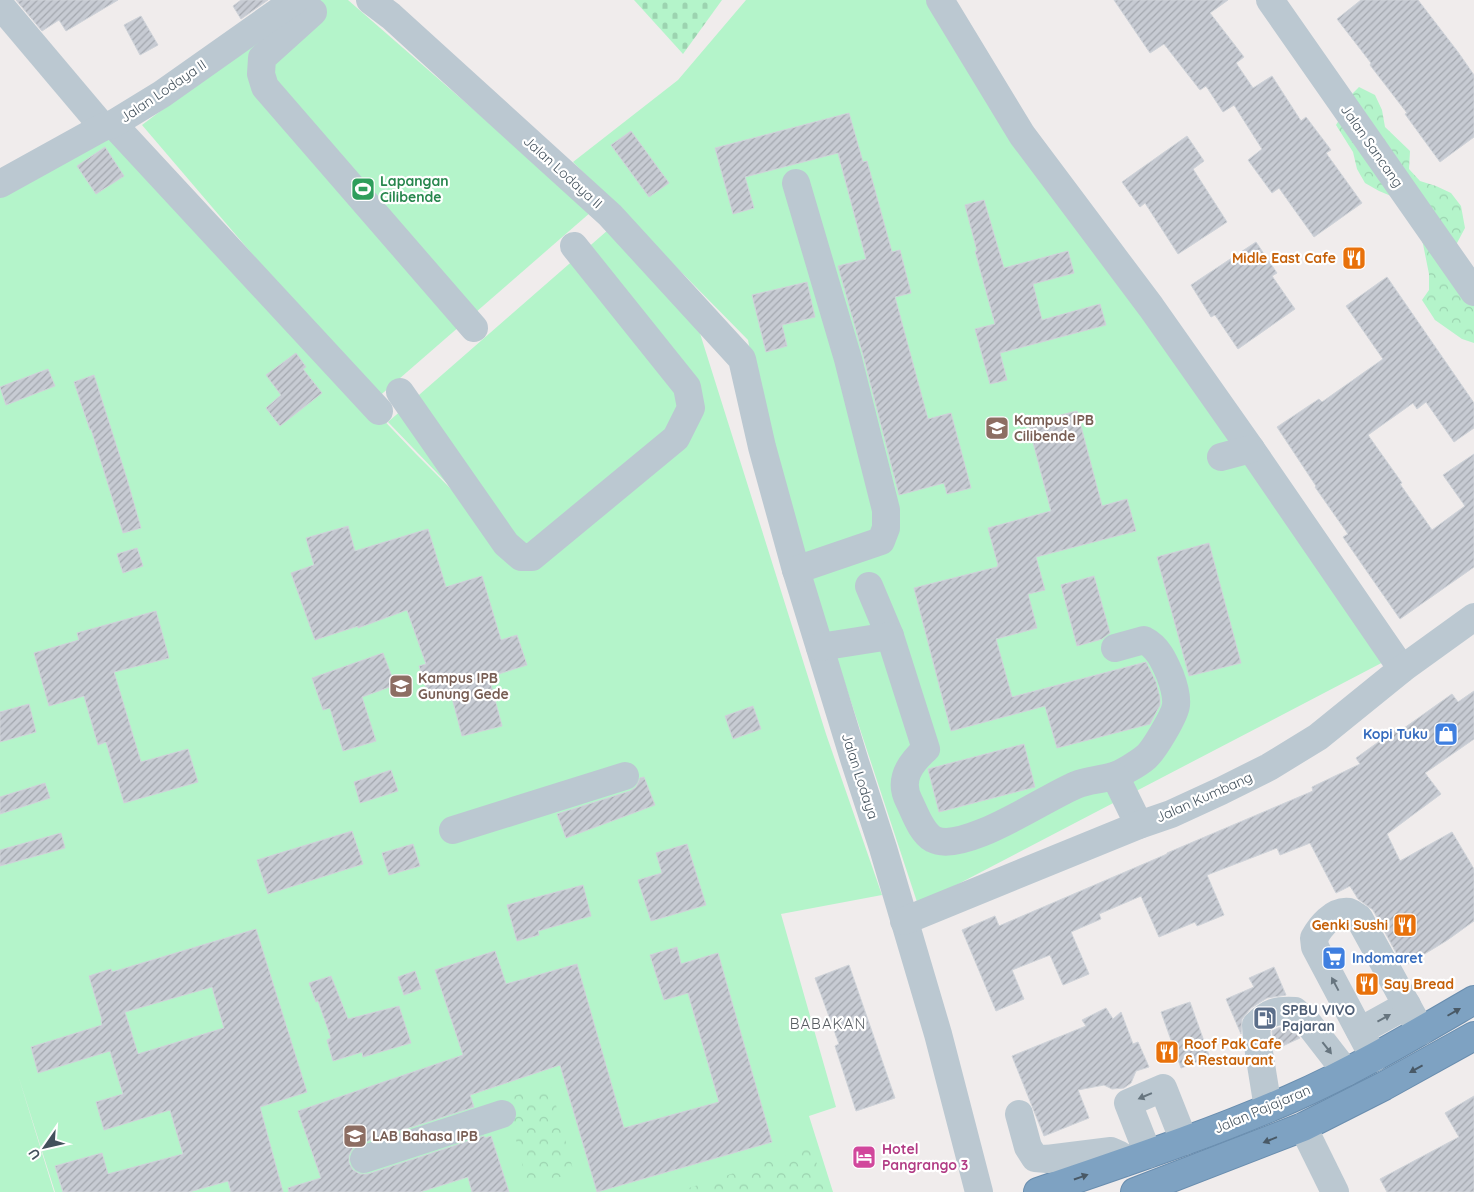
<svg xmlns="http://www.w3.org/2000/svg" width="1474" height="1192" font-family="Quicksand,sans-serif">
<defs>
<pattern id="forest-crowns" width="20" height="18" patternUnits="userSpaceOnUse" patternTransform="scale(1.25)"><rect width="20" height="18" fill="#b4f4ca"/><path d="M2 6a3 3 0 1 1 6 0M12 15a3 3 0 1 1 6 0" fill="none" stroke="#9cd3b0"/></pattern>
<pattern id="cemetery-stones" width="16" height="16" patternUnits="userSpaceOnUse" patternTransform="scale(1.25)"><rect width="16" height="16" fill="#b4f4ca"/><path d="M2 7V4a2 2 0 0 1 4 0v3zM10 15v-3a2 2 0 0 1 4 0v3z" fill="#9cd3b0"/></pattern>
<pattern id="building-hatch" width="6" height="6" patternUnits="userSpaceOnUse" patternTransform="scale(1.25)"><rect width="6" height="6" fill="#c7cbd3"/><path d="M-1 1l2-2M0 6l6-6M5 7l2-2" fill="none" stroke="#a3a7ae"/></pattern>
</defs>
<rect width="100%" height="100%" fill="#f0ecec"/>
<g fill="#b4f4ca">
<path d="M307,0h41l243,212 -215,187 -234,-274z"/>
<path d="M746,0h190l455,658 -473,247 -88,-267 -72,-246 -10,-52 -175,-178 105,-82z"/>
<path d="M106,130l310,324 72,72 -100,-104 220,-192 90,97 128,407 56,161 -101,19 55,193 -27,9 24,76h-778l-37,-117 36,117h-54v-1000z"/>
</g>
<g fill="url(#forest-crowns)">
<path d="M1359,87l16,8 7,15 3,17 25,24 -1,18 11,12 16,5 15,7 10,13 4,22 -8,15 -2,18 19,42v40l-12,-4 -27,-19 -13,-20 7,-10v-16l-7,-35 -26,-41 -17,-7 -14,-8 -8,-14 -4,-17 -17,-27 8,-13 4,-14z"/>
<path d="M551,1086l23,87 -46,13 -23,-88z"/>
<path d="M812,1147l13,45h-148z"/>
</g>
<path fill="url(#cemetery-stones)" d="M634,0h88l-39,54z"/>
<g fill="url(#building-hatch)" stroke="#cfd3d9" fill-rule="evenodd">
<path d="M16,0h102l-52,31 -7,-11 -17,11z"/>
<path d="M241,0h27l-27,19 -8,-13z"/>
<path d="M1114,0h114l-18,13 34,44 -8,6 17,25 19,-12 29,45 5,-4 25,33 -5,3 36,50 -48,34 -35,-49 -7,5 -24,-33 14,-11 -28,-44 -11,7 -17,-26 -6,4 -36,-46 -14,9z"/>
<path d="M1361,0h57l40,52 16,23v62l-34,25 -35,-48 2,-1 -37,-48 1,-2 -34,-44z"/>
<path d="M141,16l17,29 -18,10 -16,-30z"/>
<path d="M849,113l14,49 4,-1 25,91 8,-2 11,43 -16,4 33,122 23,-6 20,75 -24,6 -3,-11 -45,12 -36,-140 -25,-89 28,-7 -28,-106 -93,24 9,31 -21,6 -18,-66z"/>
<path d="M631,131l38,52 -20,14 -38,-52z"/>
<path d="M1187,136l17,25 -11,8 34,53 -49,32 -33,-51 -5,4 -18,-25z"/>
<path d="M105,147l19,29 -28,18 -19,-28z"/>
<path d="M984,200l20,68 64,-17 6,22 -41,11 9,36 58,-16 6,21 -106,28 7,27 -17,4 -15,-55 20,-5 -20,-73h2l-12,-46z"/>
<path d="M1256,242l21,31 -5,3 23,33 -57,40 -23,-34 -4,2 -20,-32z"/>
<path d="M1387,277l87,126v25l-20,14 -28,-40 -9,7 -4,-6 -45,32 34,48 -2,1 32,46 33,-24 -22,-31 31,-21v113l-74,52 -57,-82 5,-3 -33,-47 1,-1 -39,-59 42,-28 3,3 61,-43 -37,-53z"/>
<path d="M807,282l8,35 -33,8 5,21 -21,6 -14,-57z"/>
<path d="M296,353l10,14 -3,2 19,24 -42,33 -14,-18 15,-13 -15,-20z"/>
<path d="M48,369l7,17 -49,19 -6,-18z"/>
<path d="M94,375l33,104 14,49 -18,5 -32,-104 -1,1 -16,-48z"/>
<path d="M1077,411l25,95 25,-7 9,32 -100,26 9,33 -17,4 9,34 -41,11 16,58 134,-35 10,20 4,16v7l-10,19 -93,24 -12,-42 -94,25 -37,-143 83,-21 1,-2 -10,-37 63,-17 -23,-88z"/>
<path d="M348,526l7,25 73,-22 18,58 36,-11 19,64 16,-5 10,30 -38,12 13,49 -40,10 -12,-46 -21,6 -10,-30 7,-2 -19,-54 -49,18v-2l-43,14 -24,-67 23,-8 -8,-27z"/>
<path d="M1209,543l32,120 -52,13 -32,-119z"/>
<path d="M137,548l6,18 -20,7 -6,-19z"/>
<path d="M1094,576l16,57 -8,6 -25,7 -16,-61z"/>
<path d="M156,611l13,47 -55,14 27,90 47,-13 10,33 -74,21 -18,-61 -8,3 -14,-49 -35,10 -15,-53 45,-13 -2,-7z"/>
<path d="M383,653l12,32 -33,12 14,44 -33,10 -13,-43 -7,2 -11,-32z"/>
<path d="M1474,691v48l-49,34 16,21 -54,40 13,27 52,-29 22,37v52l-28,20 -38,23 -3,-4 -4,2 -28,-52 -15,-11 -8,-13 -14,7 -26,-50 -30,12 -3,-7 -70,27 17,40 -27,11 -2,-4 -36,15 -18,-41 -42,18 2,5 -30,13 18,42 -26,11 -13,-30 -38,15 12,29 -28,12 -34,-81 33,-14 4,10 168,-72v-1l146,-62 -1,-4 48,-23 -4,-6 42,-30 2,3 52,-37 6,8z"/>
<path d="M29,704l7,28 -36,10v-30z"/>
<path d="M753,706l8,23 -28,10 -8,-23z"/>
<path d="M1024,744l11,43 -96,25 -11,-43z"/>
<path d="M391,770l7,21 -38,12 -6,-21z"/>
<path d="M644,777l11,28 -89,33 -9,-24 73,-23 6,-4 4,-9z"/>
<path d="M45,783l5,15 -50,16v-17z"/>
<path d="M352,831l11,33 -95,30 -11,-34z"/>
<path d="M61,833l4,15 -65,18v-16z"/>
<path d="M413,844l7,22 -31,9 -7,-22z"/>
<path d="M687,844l19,61 -55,16 -13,-41 24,-7 -6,-20z"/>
<path d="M583,885l8,31 -53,15 1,4 -22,6 -10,-36z"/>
<path d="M256,929l51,163 -47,15 23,85h-52l-3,-11 -39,11h-126l-8,-26 47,-13 6,21 75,-20 -13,-44 -66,20 -8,-28 27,-8 -13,-43 -72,22 -7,-26 71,-22 -1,-5h1l-13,-44 22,-7 1,3zM212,987l12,41 -86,26 -13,-42z"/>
<path d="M677,947l4,17 37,-11 54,189 -175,50 -37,-127 -90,30 4,12 -115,37 -6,4 -4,7v8l4,7 7,4h8l116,-38 1,2 6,-2 18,56h-37l-4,-15 -48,15h-131l-1,-4 33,-10 -23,-67 165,-56 -28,-85 60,-19 11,33 71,-20 47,164 95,-26 -31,-109 -24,7 -14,-45z"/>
<path d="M849,965l46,133 -39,13 -21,-65 4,-2 -24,-66z"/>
<path d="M1274,967l12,28 -19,3 -16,10 -9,11 -1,15 -15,-35 28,-12 -5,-9z"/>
<path d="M415,971l6,18 -17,6 -6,-18z"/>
<path d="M331,976l17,43 51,-13 12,37 -48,14 -1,-5 -29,9 -6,-21 4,-2 -13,-37 -2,1 -7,-19z"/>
<path d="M1190,1002l20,56 -29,10 -20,-56z"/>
<path d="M1106,1008l7,11 8,-7 12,32 5,-2 11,25 -13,4 -5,12 -7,5 -12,1 -8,-4 -26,5 11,28 -45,18 -32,-80 74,-30 -4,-6z"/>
<path d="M1289,1026l11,12 -26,12 -2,-19 6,-3z"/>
<path d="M1474,1096v96h-87l-7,-13 79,-42 -14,-24z"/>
</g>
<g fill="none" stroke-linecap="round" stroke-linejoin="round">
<g stroke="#698dae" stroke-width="30">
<g id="highway">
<path d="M1038,1192c84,-29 170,-57 252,-93 64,-28 124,-64 184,-99"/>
<path d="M1135,1192l168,-65 81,-41 90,-50"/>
</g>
</g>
<g stroke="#bbc8d1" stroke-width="28">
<path d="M370,0l21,16 219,199 132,144 20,88 34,123 59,192 28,86 55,186 41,158"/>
<path d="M940,0l82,135 129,172 100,142 151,220"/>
<path d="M1270,0l204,292"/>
<path d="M0,5l103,122"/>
<path d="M313,12l-51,46 -1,16 4,13 209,241"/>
<path d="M113,124l266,287"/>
<path d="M0,184l103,-57 10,-3 49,-30 133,-94"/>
<path d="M400,392l106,152 15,13h11l144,-119 15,-30 -4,-21 -113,-141"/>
<path d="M1221,457l30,-8"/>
<path d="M796,570l85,-29 5,-13v-18l-38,-151 -52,-176"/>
<path d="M869,586l21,50 36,113c-16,14 -28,31 -17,52 6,12 12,31 24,38 30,16 113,-42 143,-54 11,-5 25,-5 37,-9 8,-2 26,-13 33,-19 8,-7 29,-42 30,-52 1,-9 -3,-22 -6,-30 -6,-14 -12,-28 -26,-35l-29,8"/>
<path d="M820,647l70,-11"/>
<path d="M1115,776l24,49"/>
<path d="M453,830l172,-54"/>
<path d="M904,921l235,-96 32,-11 50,-23 48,-24 49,-30 84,-68 72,-52"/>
<path d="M1360,1031l47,-26"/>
<path d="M1374,1058l-59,-111 -1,-9c6,-11 19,-28 35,-26 3,1 7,4 10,6l62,113"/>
<path d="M1268,1108l-11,-68 -1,-15c13,-13 20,-15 39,-14l13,12 38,49"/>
<path d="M1019,1114l9,33 7,11 12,1 64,-8 9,4 4,7"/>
<path d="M1303,1127l32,65"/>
<path d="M1148,1154l-20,-51 35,-15 21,53"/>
<path d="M364,1159l138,-45"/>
</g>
<use href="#highway" stroke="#7ea2c2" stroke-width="28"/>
</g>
<defs><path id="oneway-solid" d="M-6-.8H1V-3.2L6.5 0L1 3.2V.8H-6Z" transform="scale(1.25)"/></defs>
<g fill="#67757f">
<use href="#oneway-solid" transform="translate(1335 984) rotate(-118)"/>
<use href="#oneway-solid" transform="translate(1384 1018) rotate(-29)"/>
<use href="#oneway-solid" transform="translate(1327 1048) rotate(52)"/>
<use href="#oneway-solid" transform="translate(1145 1096) rotate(157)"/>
</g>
<g fill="#495966">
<use href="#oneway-solid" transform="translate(1454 1012) rotate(-30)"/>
<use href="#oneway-solid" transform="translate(1416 1069) rotate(151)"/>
<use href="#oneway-solid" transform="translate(1270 1140) rotate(158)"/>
<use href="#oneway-solid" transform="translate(1081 1177) rotate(-19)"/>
</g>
<defs>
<g id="stadium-square" transform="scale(1.25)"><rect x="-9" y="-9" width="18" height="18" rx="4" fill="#2e9e5b" stroke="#fff"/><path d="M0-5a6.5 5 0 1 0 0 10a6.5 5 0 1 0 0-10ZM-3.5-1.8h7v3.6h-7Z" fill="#fff"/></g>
<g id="restaurant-square" transform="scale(1.25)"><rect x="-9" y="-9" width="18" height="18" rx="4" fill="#e8710a" stroke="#fff"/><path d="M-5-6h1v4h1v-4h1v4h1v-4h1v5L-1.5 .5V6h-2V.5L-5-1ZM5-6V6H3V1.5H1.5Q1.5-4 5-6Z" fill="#fff"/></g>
<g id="university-square" transform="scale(1.25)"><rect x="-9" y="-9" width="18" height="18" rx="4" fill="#8d6e63" stroke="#fff"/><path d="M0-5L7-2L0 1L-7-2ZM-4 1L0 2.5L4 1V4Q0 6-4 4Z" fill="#fff"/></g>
<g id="shop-square" transform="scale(1.25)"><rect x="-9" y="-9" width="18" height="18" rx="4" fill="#3f7fe0" stroke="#fff"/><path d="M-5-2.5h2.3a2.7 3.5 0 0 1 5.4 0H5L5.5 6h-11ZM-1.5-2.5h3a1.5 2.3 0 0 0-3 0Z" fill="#fff"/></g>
<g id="supermarket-square" transform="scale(1.25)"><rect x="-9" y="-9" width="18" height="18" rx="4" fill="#3f7fe0" stroke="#fff"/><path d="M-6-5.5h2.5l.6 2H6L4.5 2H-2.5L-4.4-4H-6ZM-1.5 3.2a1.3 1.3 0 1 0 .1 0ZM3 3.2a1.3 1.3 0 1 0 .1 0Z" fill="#fff"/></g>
<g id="fuel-square" transform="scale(1.25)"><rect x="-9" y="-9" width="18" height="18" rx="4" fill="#5c6f8a" stroke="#fff"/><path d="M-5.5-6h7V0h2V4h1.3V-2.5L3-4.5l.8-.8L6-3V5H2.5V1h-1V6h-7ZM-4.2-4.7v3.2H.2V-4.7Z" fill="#fff"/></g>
<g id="hotel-square" transform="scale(1.25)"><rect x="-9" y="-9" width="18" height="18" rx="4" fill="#d1479c" stroke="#fff"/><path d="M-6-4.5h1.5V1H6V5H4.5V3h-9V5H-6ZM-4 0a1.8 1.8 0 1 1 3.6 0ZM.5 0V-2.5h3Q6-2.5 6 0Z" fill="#fff"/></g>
</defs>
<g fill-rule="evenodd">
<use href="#stadium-square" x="363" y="189"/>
<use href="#restaurant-square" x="1354" y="258"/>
<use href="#university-square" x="997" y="428"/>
<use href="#university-square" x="401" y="686"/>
<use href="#shop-square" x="1446" y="734"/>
<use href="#restaurant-square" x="1405" y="925"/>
<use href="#supermarket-square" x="1334" y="958"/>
<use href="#restaurant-square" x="1367" y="984"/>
<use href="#fuel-square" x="1265" y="1018"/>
<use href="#restaurant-square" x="1167" y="1052"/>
<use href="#university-square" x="355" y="1136"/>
<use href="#hotel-square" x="864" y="1157"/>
</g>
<g text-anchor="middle" stroke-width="4.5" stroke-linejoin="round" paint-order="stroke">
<g font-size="14" fill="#43515c" stroke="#fff">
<text transform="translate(163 91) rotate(-34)" y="5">Jalan Lodaya II</text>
<text transform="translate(1372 146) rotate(55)" y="5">Jalan Sancang</text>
<text transform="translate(563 172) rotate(42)" y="5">Jalan Lodaya II</text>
<text transform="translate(860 776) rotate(72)" y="5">Jalan Lodaya</text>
<text transform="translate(1204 797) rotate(-24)" y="5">Jalan Kumbang</text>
<text transform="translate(1262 1109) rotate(-23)" y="5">Jalan Pajajaran</text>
</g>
<g font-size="14" font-weight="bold" fill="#27864d" stroke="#fff" text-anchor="start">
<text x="380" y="186">Lapangan<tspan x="380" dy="16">Cilibende</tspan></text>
</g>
<g font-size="14" font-weight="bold" fill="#c56008" stroke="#fff" text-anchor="end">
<text x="1336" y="263">Midle East Cafe</text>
<text x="1388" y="930">Genki Sushi</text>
<text x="1384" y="989" text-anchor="start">Say Bread</text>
<text x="1184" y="1049" text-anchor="start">Roof Pak Cafe<tspan x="1184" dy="16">&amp; Restaurant</tspan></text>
</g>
<g font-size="14" font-weight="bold" fill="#785e54" stroke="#fff" text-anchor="start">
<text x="1014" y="425">Kampus IPB<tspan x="1014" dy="16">Cilibende</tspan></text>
<text x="418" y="683">Kampus IPB<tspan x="418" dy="16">Gunung Gede</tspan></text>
<text x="372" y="1141">LAB Bahasa IPB</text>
</g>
<g font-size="14" font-weight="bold" fill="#366cbe" stroke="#fff" text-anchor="end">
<text x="1428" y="739">Kopi Tuku</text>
<text x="1352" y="963" text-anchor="start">Indomaret</text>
</g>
<g font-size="14" font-weight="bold" fill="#4e5e75" stroke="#fff" text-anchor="start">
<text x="1282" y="1015">SPBU VIVO<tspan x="1282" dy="16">Pajaran</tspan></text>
</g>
<g font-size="14" font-weight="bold" fill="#b23c85" stroke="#fff" text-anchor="start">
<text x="882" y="1154">Hotel<tspan x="882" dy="16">Pangrango 3</tspan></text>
</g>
<g font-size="15" letter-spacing="1" fill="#585d62" stroke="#fff">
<text x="828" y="1029">BABAKAN</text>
</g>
</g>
<g transform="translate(45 1147) rotate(236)" stroke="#ffffff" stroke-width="4" paint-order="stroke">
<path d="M0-4L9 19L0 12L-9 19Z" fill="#43515c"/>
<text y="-8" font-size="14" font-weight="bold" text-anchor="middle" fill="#43515c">U</text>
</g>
</svg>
